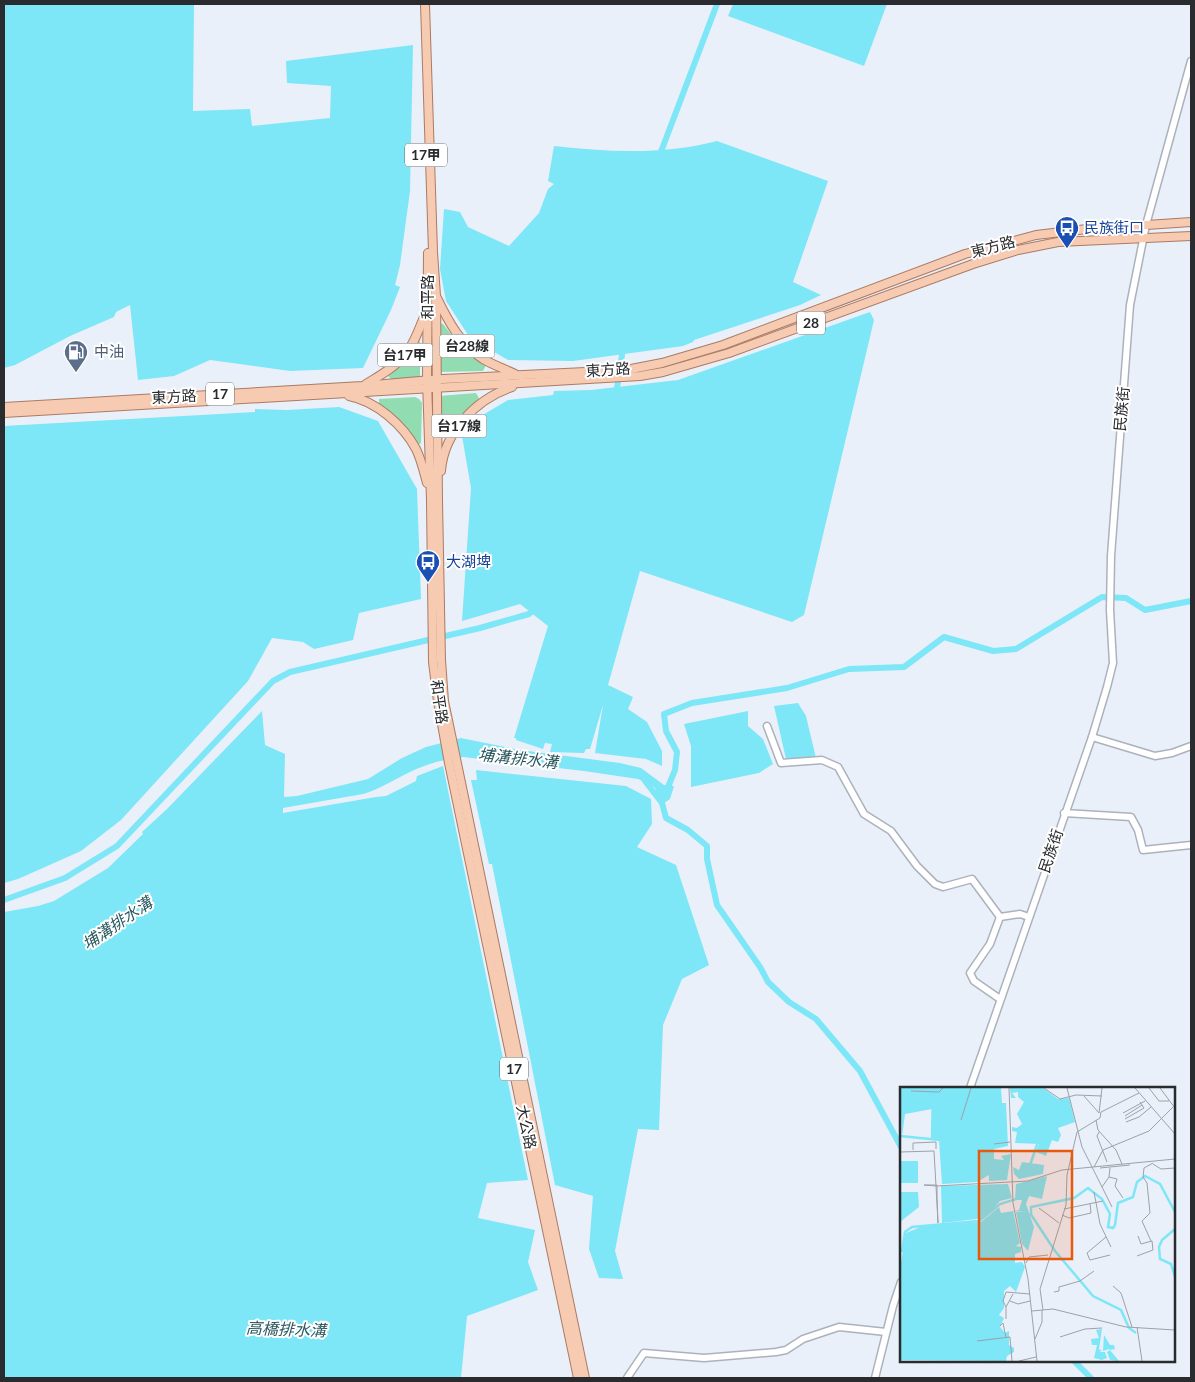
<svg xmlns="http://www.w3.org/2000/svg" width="1195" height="1382" font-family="Lato,'Noto Sans TC',sans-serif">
<rect width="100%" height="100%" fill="#eaf0f9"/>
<g fill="#92dcb1">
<path d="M439,323l4,1 20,25 23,16 -3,6 -44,1z"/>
<path d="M417,339l3,3v36l-29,1 -3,-3 17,-17z"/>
<path d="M476,393l3,5 -2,3 -21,18 -12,19h-5v-42z"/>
<path d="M415,397l4,2 3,4 -1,40 -3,2 -39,-42v-4z"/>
</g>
<g fill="#7de6f7">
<path d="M4,4h190l-1,107 57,-2 2,17 78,-8 1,-32 -44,-3 -1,-22 127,-16 -3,146 -10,74 -5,20 5,2 -9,23 -28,58 -73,3 -80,-11 -36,16 -36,4 -8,-75 -14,7 -2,5 -44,19 -55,29 -11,3z"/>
<path d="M733,4h154l-23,62 -136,-50z"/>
<path d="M717,141l111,40 -35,101 28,13 -21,10 -106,35 -1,2 -10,4 -110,15 -65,-1 -38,-22 -24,-37 -6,-32 4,-60 16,3 8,15 41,19 30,-33 9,-24 6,-5 -6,-3 6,-35c54,6 110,9 163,-5z"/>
<path d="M870,312l4,8 -70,295 -12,7 -152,-51 -32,114 25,12 -5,12 19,13 15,29v15l-16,-7 -51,-6 8,-48 -13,44h-4l-2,4 -34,-1 2,-8 -7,-1 -2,6 -27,-9v-2h-2l34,-112 -28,-22 -58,17 9,-133 -9,-52 14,-17 32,-19 45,-5 1,-4 37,-1 87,-10z"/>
<path d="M339,407l39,14 39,68 4,110 -62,14 -6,27 -39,9 -11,-7 -31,-4 -24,43 -127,139 -40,31 -63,28 -14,4v-457l251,-14v-3l32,1z"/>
<path d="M798,703l8,13 10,42 -30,1 -12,-53z"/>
<path d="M262,711l3,34 20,9 -1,43 13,-1 71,-17 34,-21 24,-11 35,-9 59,12 100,13 21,5 23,17 10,1 -4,13 -9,6 -6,-17 -6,-5 -11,-4 -54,-8 -121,-14c-18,2 -37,7 -53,15 -15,7 -30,17 -47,22l-80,14v5l93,-16 10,-1 30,-15 1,-5 26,-10 85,414 -41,3 -9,35 57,12 -7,32 10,28 -71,26 -6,62h-457v-466l34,-6 16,-5 54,-33 35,-34 -1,-2 25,-23z"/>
<path d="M748,711v15l15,13 10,25 -14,9 -68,14v-41l-7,-22z"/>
<path d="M476,770l150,16 25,13 1,25 -15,23 39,18 33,100 -27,14 -19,46 -4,105 -21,-1 -23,122 8,28 -24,-1 -10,-29 4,-53 -38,-11 -63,-321h-3l-18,-84h6z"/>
</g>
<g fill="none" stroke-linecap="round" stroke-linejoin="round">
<g stroke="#7de6f7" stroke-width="6">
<path d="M659,157l58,-153"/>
<path d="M616,395l7,-47"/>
<path d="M642,777l20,26 4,15 22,12 19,16v13l10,46 43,62 8,15 21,20 27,17 44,52 41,76"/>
<path d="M666,792l9,-22 2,-18 -11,-21 -2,-17 28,-11 95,-15 62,-19 55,-2 40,-30 49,14 23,-2 86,-52 24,1 19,12 46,-9"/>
<path d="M4,900l61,-22 52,-32 156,-165 17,-9 190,-44 49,-14 8,-7"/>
<path d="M1074,1361l17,17"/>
</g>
<g stroke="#acb2bb" stroke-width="9">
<g id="minor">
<path d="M767,726l14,37 41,-3 16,7 26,47 27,17 26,35 18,18 8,3 29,-8 28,38 20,-3 9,3"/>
<path d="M1092,737l63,19 17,-3 19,-7"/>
<path d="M1064,813l67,4 7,13 5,20 48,-5"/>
<path d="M1000,917l-10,27 -20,29 4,8 26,18"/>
<path d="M970,1088l122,-351 15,-50 6,-24 -3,-53 1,-54 19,-251 16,-80 45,-164"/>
<path d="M627,1378l17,-25 60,5 72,-6 10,-2 17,-11 36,-12 47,5"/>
<path d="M875,1378l18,-72 8,-24"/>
</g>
</g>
<g stroke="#ab7b63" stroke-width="10">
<g id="major">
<path d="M425,4l8,248 3,44 2,204 3,160 3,41 141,677"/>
<path d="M428,253l-1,128 4,119 2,162 5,40 11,61 129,615"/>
<path d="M437,298c11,23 24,47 46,61 10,6 22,10 32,15"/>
<path d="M366,384c13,-8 28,-16 38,-28 11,-12 16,-31 23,-46"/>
<path d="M349,396c27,5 54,29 67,53 5,10 8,23 11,34"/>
<path d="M4,407l358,-21 81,-7 183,-9 36,-7 61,-18 242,-91 71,-19 51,-6 104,-7"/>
<path d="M4,413l636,-37 23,-4 66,-19 244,-89 45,-14 40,-8 133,-6"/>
<path d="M441,471c3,-39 35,-72 71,-84"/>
</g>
</g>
<use href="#minor" stroke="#fff" stroke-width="6"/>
<use href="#major" stroke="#f7cab2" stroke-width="8"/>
</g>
<defs>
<g id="bus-pin" transform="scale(1.25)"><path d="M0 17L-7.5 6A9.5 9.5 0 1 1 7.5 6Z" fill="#1a4fb4" stroke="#fff"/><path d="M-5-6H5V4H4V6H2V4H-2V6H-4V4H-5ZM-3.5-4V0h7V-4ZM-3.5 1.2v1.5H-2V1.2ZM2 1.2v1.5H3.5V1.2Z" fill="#fff"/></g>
<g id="fuel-pin" transform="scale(1.25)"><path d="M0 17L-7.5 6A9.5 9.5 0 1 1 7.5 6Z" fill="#5c6f8a" stroke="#fff"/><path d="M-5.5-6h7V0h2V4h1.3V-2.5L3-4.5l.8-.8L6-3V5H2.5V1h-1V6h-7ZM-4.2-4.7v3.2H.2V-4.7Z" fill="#fff"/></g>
</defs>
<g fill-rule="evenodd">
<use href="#bus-pin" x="1067" y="228"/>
<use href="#fuel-pin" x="76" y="352"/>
<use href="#bus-pin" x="428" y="562"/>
</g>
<g text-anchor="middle" stroke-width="4" stroke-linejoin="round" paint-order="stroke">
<g fill="#fff" stroke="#696b6d" stroke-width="1">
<rect x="405" y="143.5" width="42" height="23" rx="4"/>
<rect x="797" y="311.5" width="28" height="23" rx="4"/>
<rect x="439.5" y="334.5" width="55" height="23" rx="4"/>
<rect x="377.5" y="343.5" width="55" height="23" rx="4"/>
<rect x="206" y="382.5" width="28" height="23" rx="4"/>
<rect x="431.5" y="414.5" width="55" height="23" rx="4"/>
<rect x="500" y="1057.5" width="28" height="23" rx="4"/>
</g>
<g font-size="14" font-weight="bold" fill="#292b2e">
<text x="426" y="160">17甲</text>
<text x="811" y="328">28</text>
<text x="467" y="351">台28線</text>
<text x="405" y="360">台17甲</text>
<text x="220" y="399">17</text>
<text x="459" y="431">台17線</text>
<text x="514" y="1074">17</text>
</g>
<g font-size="15" fill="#164399" stroke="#fff" text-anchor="start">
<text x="1084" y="233">民族街口</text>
<text x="446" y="567">大湖埤</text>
</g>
<g font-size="15" fill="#292b2e" stroke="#fff">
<text transform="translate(993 247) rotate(-15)" y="5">東方路</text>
<text transform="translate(428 297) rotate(-90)" y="5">和平路</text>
<text transform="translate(608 370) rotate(-4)" y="5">東方路</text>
<text transform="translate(174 397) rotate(-3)" y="5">東方路</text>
<text transform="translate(1122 409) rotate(-85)" y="5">民族街</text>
<text transform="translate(439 702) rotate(82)" y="5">和平路</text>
<text transform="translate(1051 851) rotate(-71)" y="5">民族街</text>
<text transform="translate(526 1127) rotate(78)" y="5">大公路</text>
</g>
<g font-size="15" fill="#4e5e75" stroke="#fff" text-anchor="start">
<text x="94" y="357">中油</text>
</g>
<g font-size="16" font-style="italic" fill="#2a5860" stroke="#fff">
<text transform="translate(518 758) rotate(6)" y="6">埔溝排水溝</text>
<text transform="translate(117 923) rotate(-34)" y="6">埔溝排水溝</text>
<text transform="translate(286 1329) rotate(2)" y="6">高橋排水溝</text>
</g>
</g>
<g transform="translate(900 1087)">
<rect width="275" height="275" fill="#eaf0f9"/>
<path d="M0,1h32v21l-27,5 -3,23zM33,1h68l1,15h4l2,43 -14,3v10l10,1 -3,-4 10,-2 -4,26 -18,1v-6l-12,7 -35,2 -3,-44h-6zM110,1h33l15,11 11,-1 6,24 -17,6 3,7 -3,7 -6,-2 -6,16 -10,-4 3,-8 -24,-1 2,-11 -5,-1v-4l5,1 5,-4 -5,-10 7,-12 -6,-5v-5l-6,1 4,5h-5zM0,74h18v22h-18zM122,75l22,3 -1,9 -24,5 -5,-5 -1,-7 6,3zM147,89l-5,23 -13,-3 -3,8 8,23 -6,24 -6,-7 -6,-32h10l-13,-1 7,32 -4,3 5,1v5l-6,2v9l7,-1 3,5 -9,25 -6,-6 -6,5v17l-5,7 5,3 -4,9 5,6 4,-2v14l5,3v4l-7,4 -1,5 -105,-1 -1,-92 6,-35 17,-7 58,-4 18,-15 2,6 18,-3 3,-10h-7l1,-16zM108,97l4,14 -12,3 -15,17 -43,5 -1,-37zM0,105h18l1,15 -19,15zM202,242l-3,20 3,2 -3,1h6l2,6 -5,2 -8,-2 3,-13h-5l-1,-6 8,-1 -3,-8zM204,248l6,10h4l1,4 -5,1 9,11 -9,-1 -3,-8 3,-2 -1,-1 -6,2z" fill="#7de6f7"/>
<path fill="none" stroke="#7de6f7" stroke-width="2.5" d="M0,49l40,4M32,53l1,-52M130,78l8,-23M130,126l25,38 38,45 28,14 8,18 7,5M131,127v-7l43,-9 14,-10 14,11 8,15 -2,13 5,1 2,-3M215,138l3,-22 15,-6 4,-15 8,-6 15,8 15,28M275,142l-13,11 -3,7 1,12 11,5 4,13M2,165l3,-20 7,-5 67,-6 21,-17 23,-7"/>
<path fill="none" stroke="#9da1a8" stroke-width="1" d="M109,1l4,115 15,76 9,82M144,1l16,11 16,-4 26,1M167,1l15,59 30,60M235,1l40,46M249,1l10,13h10M260,1l15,20M11,4l28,1 4,-4M184,9l15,17 3,-25M223,26l22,-12M225,29l17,-11M225,32l19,-11 -4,-6M61,33l10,-32M196,33l2,10 18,20 6,14M226,35l13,-5 12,-10M199,45l-2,4 10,26M94,57l16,-2M13,63v-7l23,-1v7M0,65l34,-1 2,35 92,-5 34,-11 113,-11M253,77l8,5 14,-1M194,80l9,-17 46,-19 24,-24M200,81l30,-3M209,90l8,2 -2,7 8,12M37,98v12l1,26 -2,-37 -12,-1zM202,100l7,-10 1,-9M194,105l6,32 11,23M139,121l20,15M164,122l39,-8M162,128l7,3 22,-5 -1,-9M206,150l-19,16 3,7 20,-5M251,154l-9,-20 8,-8 -3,-30 -4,-6 1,-9 9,-5M237,169l16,-6 -1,-9 -11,3 -3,-8M126,176l3,-6 19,-2M213,199l8,7 11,34M154,205l5,-1v-4l21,-6 14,-10M110,214l8,3 12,-3M106,220l-3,-6 3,-9 24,2M143,223l-3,-21 26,-84 1,-30 10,-43 23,-14 1,-6 38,-19M132,224l21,-2 73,18 49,3M106,232v-12l7,-13M100,239l3,-3 3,15M237,240l5,34M160,250l25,-8 17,-1M135,252l7,-17v-12M77,254l33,-4 2,24M119,274l17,-4"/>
<path fill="#e8590c" fill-opacity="0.15" stroke="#e8590c" stroke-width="2.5" d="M79,64h93v108h-93z"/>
<rect width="275" height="275" fill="none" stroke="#292b2e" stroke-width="2.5"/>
</g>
<rect width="1195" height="1382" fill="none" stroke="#292b2e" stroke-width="10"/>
</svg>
